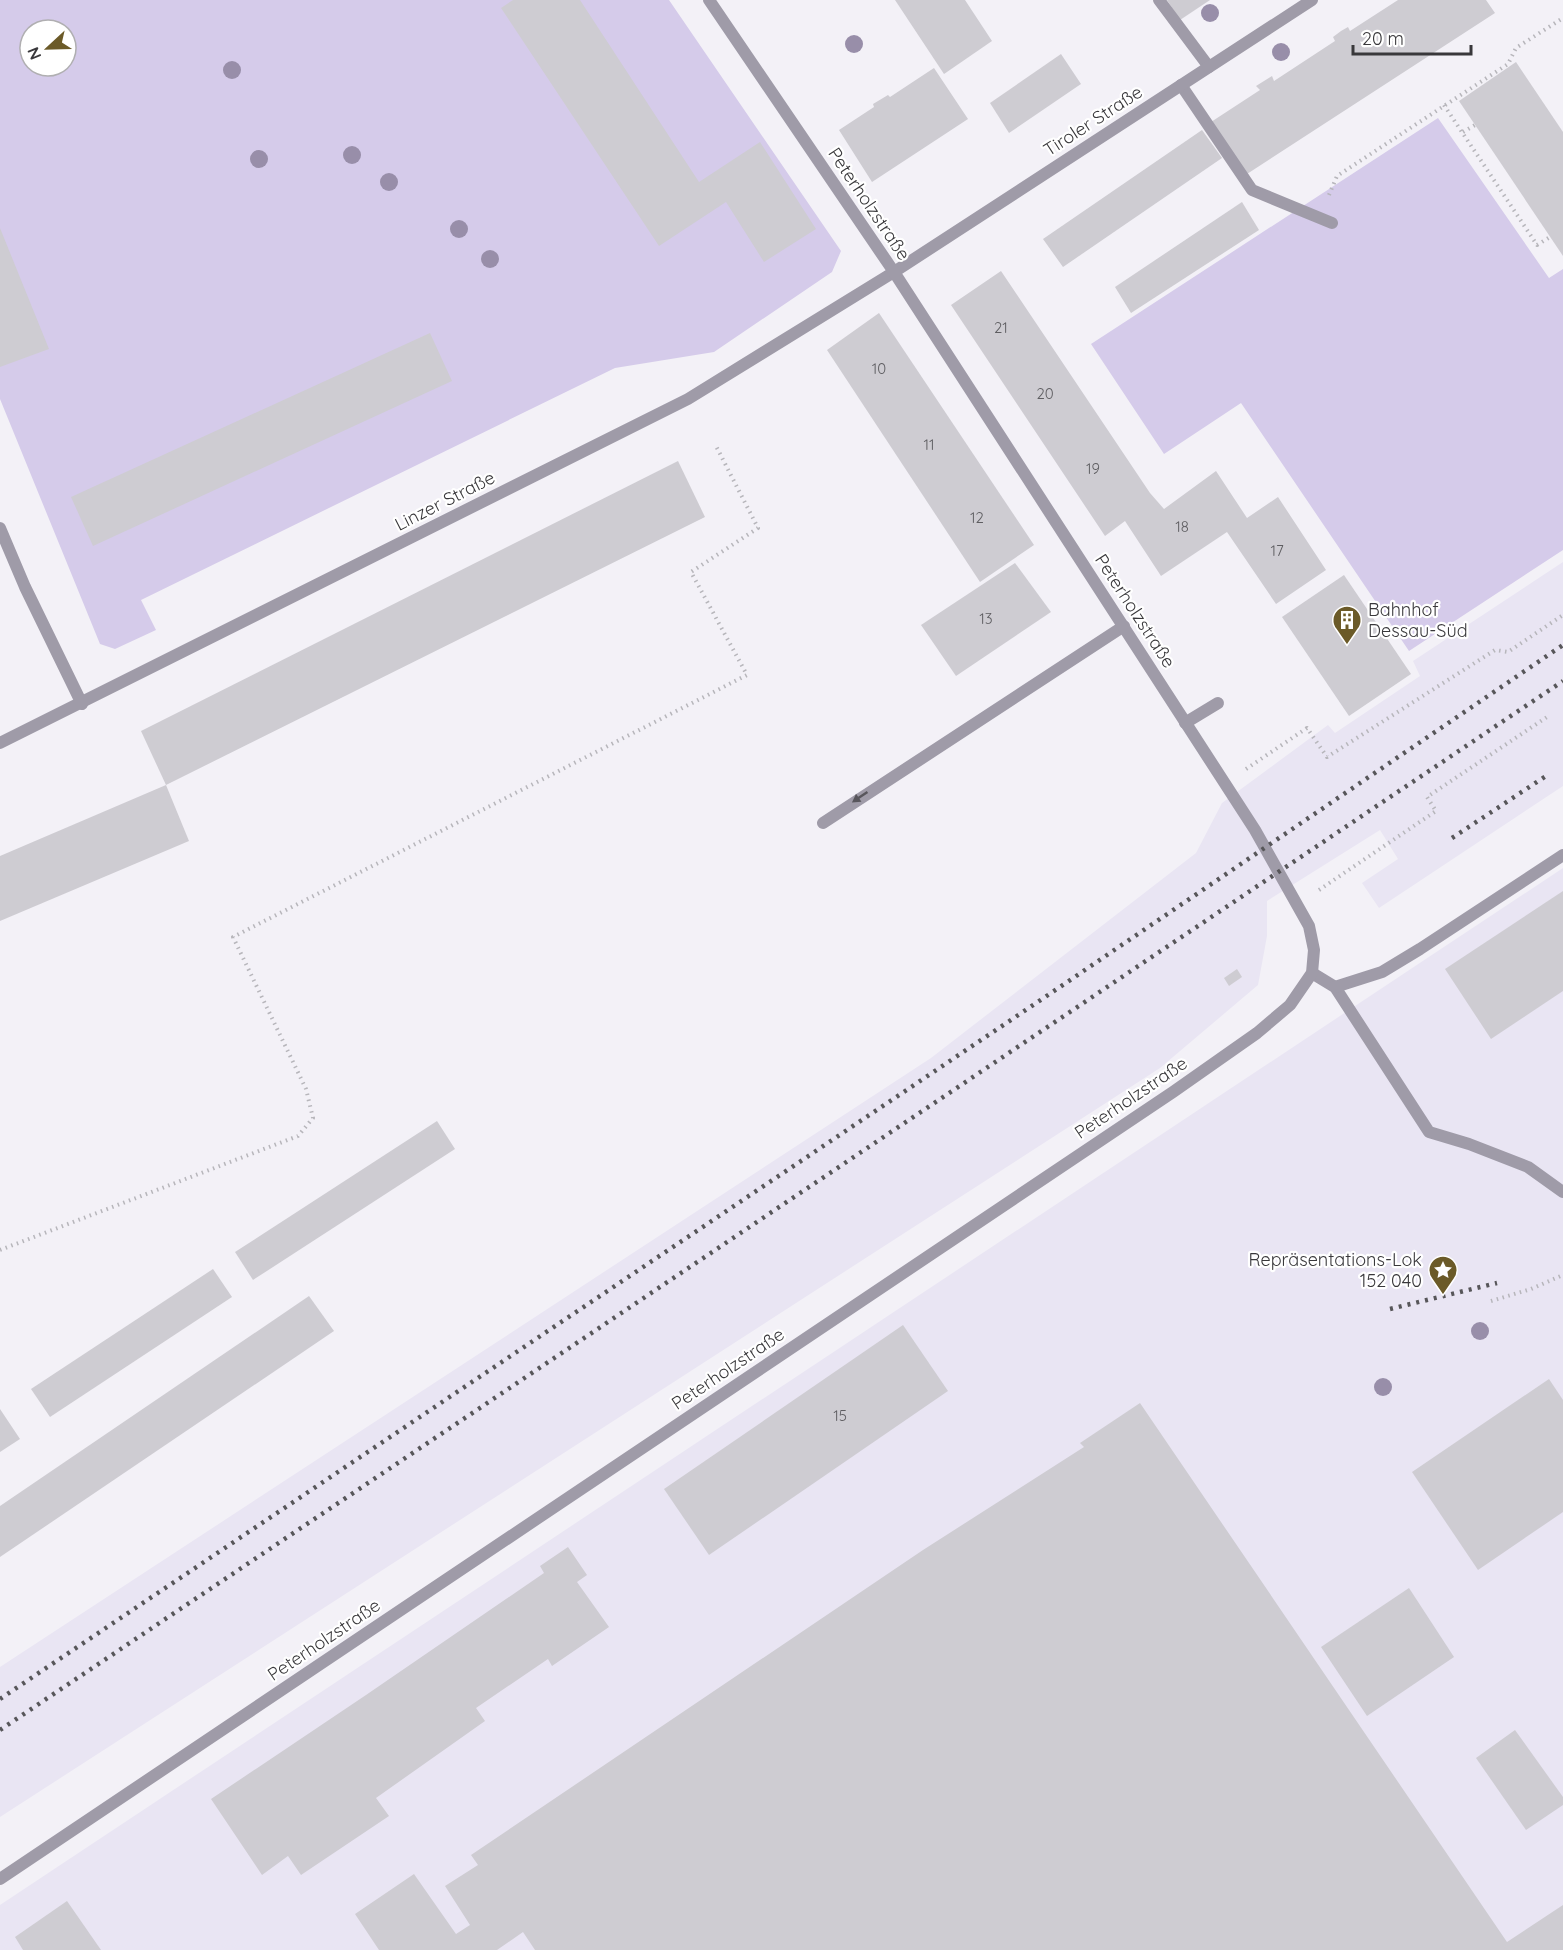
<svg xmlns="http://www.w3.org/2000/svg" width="1563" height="1950" font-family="Quicksand,sans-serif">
<rect width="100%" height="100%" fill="#f3f1f7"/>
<g fill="#e9e5f3">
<path d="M1563,562v224l-184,122 -17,-25 36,-24 -18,-29 -113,71v35l-9,49 -98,83 -1160,749v-150l931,-609 265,-205 26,-50 106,-78 7,8 85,-57 -7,-15z"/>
<path d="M1563,868v1082h-1563v-45z"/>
</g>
<g fill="#d5cbea" fill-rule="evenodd">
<path d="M0,0h669l172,251 -9,21 -118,80 -99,16 -474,232 15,30 -41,19 -15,-5 -100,-245zM30,30h36v36h-36z"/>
<path d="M1438,118l111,160 14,-9v281l-154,101 -168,-248 -77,51 -73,-110z"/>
</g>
<g fill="#ceccd2">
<path d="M513,0h67l119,182 61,-40 56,87 -52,33 -38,-60 -67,44 -158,-238z"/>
<path d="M895,0h70l27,41 -48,33z"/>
<path d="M1167,0h43l-30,20z"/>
<path d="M1398,0h88l9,13 -248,161 -36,-52 49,-32 -4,-4 16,-10 2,5 61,-40 -2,-4 8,-6 7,-4 2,4z"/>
<path d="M1061,54l20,30 -72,49 -19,-30z"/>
<path d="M1516,62l47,70v124l-104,-155z"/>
<path d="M934,68l34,51 -96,63 -33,-52 35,-23 -1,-3 15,-9 2,2z"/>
<path d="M1202,130l20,28 -159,109 -20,-28z"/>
<path d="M1242,202l17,28 -128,83 -16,-26z"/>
<path d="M0,228l49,121 -49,18z"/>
<path d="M1001,271l149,222 14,16 52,-38 31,47 31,-21 48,73 -50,34 -49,-72 -66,44 -36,-55 -20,15 -154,-231z"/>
<path d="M879,313l155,232 -54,37 -153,-232z"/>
<path d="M430,333l22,48 -359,165 -22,-49z"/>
<path d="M678,461l27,56 -539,268 -25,-54z"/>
<path d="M1015,563l36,49 -95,64 -35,-51z"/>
<path d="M1344,575l67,99 -62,42 -67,-99z"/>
<path d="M166,785l23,56 -189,80v-65z"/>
<path d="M1563,891v100l-72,48 -46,-70z"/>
<path d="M1237,969l5,8 -13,9 -5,-8z"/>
<path d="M437,1121l18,28 -202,131 -18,-28z"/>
<path d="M213,1269l19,28 -182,120 -19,-28z"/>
<path d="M309,1296l25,35 -334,226v-51z"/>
<path d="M903,1325l45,66 -239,164 -45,-66z"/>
<path d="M1549,1379l14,21v112l-85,58 -66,-98z"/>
<path d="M1140,1403l367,539 56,-37v45h-1028l-12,-18 -26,18h-118l-24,-36 59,-40 42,60 14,-9 -25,-39 33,-21 -7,-10 452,-305 161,-103 -4,-4z"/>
<path d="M0,1409l20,30 -20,13z"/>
<path d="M568,1547l19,28 -10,7 32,45 -57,39 -4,-7 -72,49 9,13 -109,77 13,18 -88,59 -13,-19 -26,19 -51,-76 155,-104 178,-122 -4,-7z"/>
<path d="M1409,1588l45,69 -87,59 -46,-69z"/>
<path d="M1515,1730l48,67v8l-37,25 -50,-72z"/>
<path d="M67,1901l34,49h-78l-8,-13z"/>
</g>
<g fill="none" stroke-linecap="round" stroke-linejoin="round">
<g stroke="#b7b6bb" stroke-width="4" stroke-dasharray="1.5 4.5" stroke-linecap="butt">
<path d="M1444,105l93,140 13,-8"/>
<path d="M1463,132l12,-7"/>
<path d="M1329,195l8,-19 171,-112 8,-16 47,-30"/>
<path d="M1246,769l61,-41 20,29 168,-107 13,2 55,-37"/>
<path d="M1319,890l117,-79 -9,-14 123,-82"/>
<path d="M0,1250l298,-114 15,-18 -7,-29 -73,-152 514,-262 -56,-103 67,-44 -42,-82"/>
<path d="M1491,1301l40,-12 32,-14"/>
</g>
<g stroke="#9f9ba8" stroke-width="12">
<path d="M1159,0l50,67"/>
<path d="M1181,85l71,105 80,33"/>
<path d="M1185,723l33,-20"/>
<path d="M823,823l301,-197"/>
<path d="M1312,973l23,14 94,145 40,12 59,23 35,25"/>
<path d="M1335,987l47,-15 38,-23 143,-94"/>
</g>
<g stroke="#9f9ba8" stroke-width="12">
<path d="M0,528l25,59 57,117"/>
<path d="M0,743l688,-344 206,-127 418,-272"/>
<path d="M0,1879l1173,-787 84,-59 33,-28 22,-32 2,-23 -5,-24 -54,-96 -361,-558 -185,-272"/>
</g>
<g stroke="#575659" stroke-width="4.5" stroke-dasharray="3 6" stroke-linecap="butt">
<path d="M1452,838l97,-64"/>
<path d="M1390,1309l107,-26"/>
<path d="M0,1699l1057,-710 506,-344"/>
<path d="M0,1730l1563,-1049"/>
</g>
</g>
<g fill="#988ea9">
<circle cx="1210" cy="13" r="9"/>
<circle cx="854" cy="44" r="9"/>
<circle cx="1281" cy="52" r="9"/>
<circle cx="232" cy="70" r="9"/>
<circle cx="352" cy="155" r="9"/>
<circle cx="259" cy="159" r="9"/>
<circle cx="389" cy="182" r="9"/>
<circle cx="459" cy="229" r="9"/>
<circle cx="490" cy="259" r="9"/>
<circle cx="1480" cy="1331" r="9"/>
<circle cx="1383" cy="1387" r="9"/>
</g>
<defs><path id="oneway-solid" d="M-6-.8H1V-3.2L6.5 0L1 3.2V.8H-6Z" transform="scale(1.5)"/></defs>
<use fill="#58565c" href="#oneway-solid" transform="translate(860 797) rotate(146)"/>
<defs>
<g id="building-pin" transform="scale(1.5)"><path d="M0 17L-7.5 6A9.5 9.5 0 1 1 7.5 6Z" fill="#6b5a28" stroke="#fff"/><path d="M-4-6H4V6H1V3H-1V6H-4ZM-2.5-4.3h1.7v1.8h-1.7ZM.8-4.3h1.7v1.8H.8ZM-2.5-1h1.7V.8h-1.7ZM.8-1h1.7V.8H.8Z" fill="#fff"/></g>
<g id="sight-pin" transform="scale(1.5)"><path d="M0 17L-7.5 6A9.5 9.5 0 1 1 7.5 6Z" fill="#6b5a28" stroke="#fff"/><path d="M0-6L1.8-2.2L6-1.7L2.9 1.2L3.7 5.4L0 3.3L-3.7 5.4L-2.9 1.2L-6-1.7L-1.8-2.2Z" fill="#fff"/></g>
</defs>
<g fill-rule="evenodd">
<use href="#building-pin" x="1347" y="620"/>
<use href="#sight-pin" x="1443" y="1270"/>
</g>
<g text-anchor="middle" stroke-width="4.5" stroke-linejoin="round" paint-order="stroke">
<g font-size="15" fill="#5e5d61">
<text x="1001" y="333">21</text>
<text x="879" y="374">10</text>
<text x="1045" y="399">20</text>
<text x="929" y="450">11</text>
<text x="1093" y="474">19</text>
<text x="977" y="523">12</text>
<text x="1182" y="532">18</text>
<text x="1277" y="556">17</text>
<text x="986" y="624">13</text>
<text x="840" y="1421">15</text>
</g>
<g font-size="18" fill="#39383b" stroke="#fff">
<text transform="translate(1093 121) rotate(-33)" y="6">Tiroler Straße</text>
<text transform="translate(869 204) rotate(56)" y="6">Peterholzstraße</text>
<text transform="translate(445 501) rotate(-27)" y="6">Linzer Straße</text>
<text transform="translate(1135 611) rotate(57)" y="6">Peterholzstraße</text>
<text transform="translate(1131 1098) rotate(-34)" y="6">Peterholzstraße</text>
<text transform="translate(728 1369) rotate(-34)" y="6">Peterholzstraße</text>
<text transform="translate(324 1640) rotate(-34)" y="6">Peterholzstraße</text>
</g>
<g font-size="18" fill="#39383b" stroke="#fff" text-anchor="start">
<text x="1368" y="616">Bahnhof<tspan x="1368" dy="21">Dessau-Süd</tspan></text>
<text x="1422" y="1266" text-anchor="end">Repräsentations-Lok<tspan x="1422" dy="21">152 040</tspan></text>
</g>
</g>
<g transform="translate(48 48) rotate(248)"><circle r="28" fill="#ffffff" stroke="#b0afb1" stroke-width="1.5"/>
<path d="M0-4.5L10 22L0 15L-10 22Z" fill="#6b5a28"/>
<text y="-9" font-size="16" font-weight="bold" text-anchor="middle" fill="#39383b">N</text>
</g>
<path d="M1353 45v9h118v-9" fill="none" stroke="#39383b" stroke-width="3"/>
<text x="1362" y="45" font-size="18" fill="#39383b" stroke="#ffffff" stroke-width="4.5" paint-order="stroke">20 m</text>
</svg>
